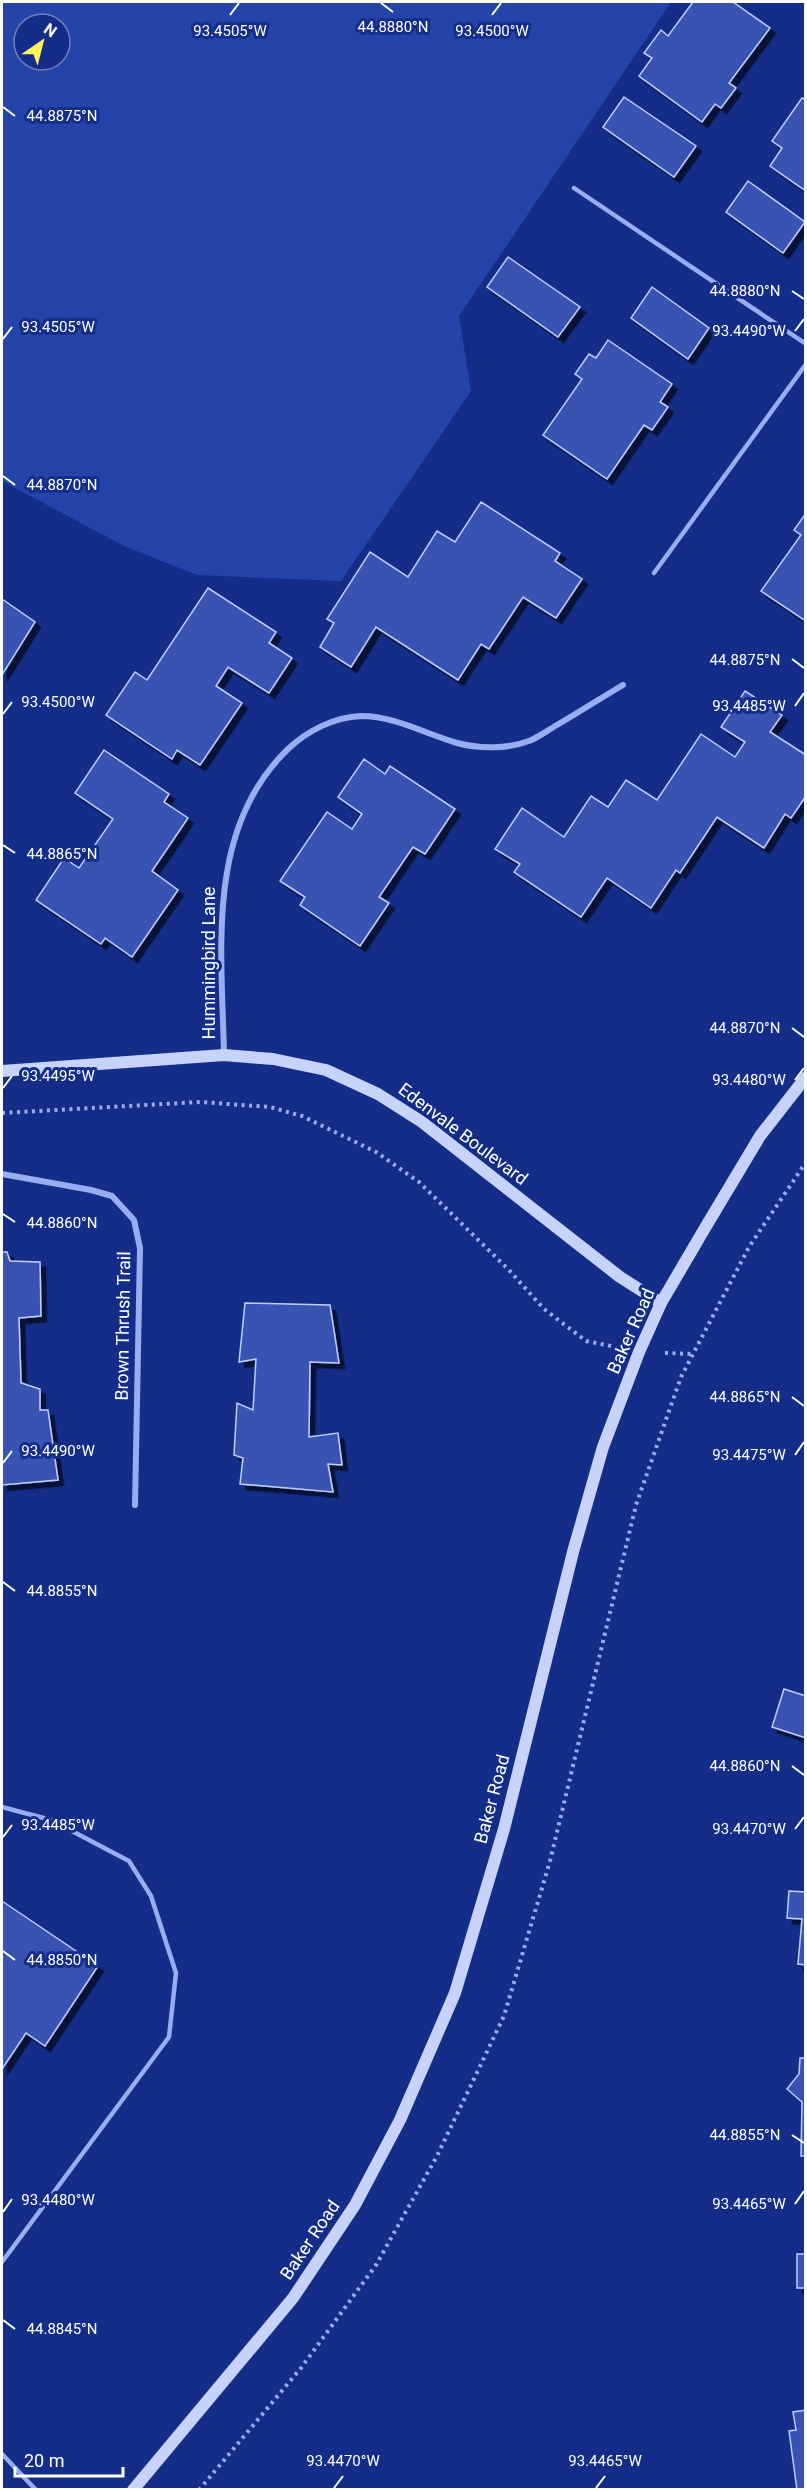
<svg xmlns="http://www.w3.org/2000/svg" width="807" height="2491" font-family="Roboto,sans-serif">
<defs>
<filter id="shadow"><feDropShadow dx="5.5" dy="5.5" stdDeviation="0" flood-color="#0009"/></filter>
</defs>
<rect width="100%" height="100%" fill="#132d89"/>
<path fill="#2544a9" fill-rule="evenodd" d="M2,2h669l-212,314 12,75 -130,190 -144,-6 -73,-29 -122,-65zM24,24h36v36h-36z"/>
<g fill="#3753b2" stroke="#c0cefc" stroke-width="1.5" filter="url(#shadow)">
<path d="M693,2h40l37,26 -41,55 7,5 -15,20 -6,-4 -13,18 -63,-46 13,-18 -8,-5 17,-23 7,6z"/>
<path d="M624,97l72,49 -22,31 -71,-50z"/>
<path d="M802,98l4,2v91l-36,-25 12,-18 -10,-7z"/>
<path d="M748,181l57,41 -22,31 -57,-41z"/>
<path d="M508,257l72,50 -22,30 -71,-50z"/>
<path d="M652,287l57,41 -21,31 -57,-41z"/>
<path d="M608,340l64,44 -12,18 8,5 -16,23 -8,-5 -37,54 -64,-44 39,-56 -7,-5 14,-20 7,4z"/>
<path d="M481,502l79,51 -5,8 27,18 -26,39 -33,-21 -34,52 -8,-5 -23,36 -82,-53 -25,40 -31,-20 14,-24 -7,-4 43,-67 38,25 29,-46 18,11z"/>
<path d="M806,513v108l-45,-30 40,-56 -7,-5z"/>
<path d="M208,588l68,44 -7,11 23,15 -23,35 -41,-26 -12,19 26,17 -42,62 -23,-15 -5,9 -66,-44 29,-43 12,8z"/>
<path d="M2,599l33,23 -33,53z"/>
<path d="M745,691l37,24 -12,17 36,23v41l-15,22 -6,-4 -21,34 -47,-31 -37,56 -4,-3 -25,38 -44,-30 -26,39 -67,-45 6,-8 -25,-15 27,-41 42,29 27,-41 17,11 18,-27 31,20 44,-66 34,23 10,-15 -24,-15z"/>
<path d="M104,750l65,44 -5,8 24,16 -36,53 26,19 -46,67 -27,-19 -4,6 -65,-44 28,-42 15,10 34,-49 -38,-26z"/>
<path d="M364,759l21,15 5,-8 65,43 -30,45 -12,-7 -34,50 10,6 -29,43 -60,-41 5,-8 -25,-16 47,-69 25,17 10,-15 -24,-17z"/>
<path d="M2,1252h5l3,9 30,1 1,54 -22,2 2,65 19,6v21h8l10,70 -56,5z"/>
<path d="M245,1303l85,2 9,58 -29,-1 -1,75 29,-4 4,32 -14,-1 5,28 -93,-8 3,-26 -9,-3 3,-52 16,7 3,-51 -17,3z"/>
<path d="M784,1689l22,7v42l-34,-11z"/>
<path d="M789,1891l17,1v73l-8,-1 4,-45 -15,-1z"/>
<path d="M2,1901l96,65 -53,80 -19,-13 -24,36z"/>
<path d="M800,2058h6v98h-5l1,-54 -15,-13 12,-15z"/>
<rect x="797" y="2254" width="9" height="34"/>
<path d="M806,2410v80h-9l-8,-59 7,-1 -3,-18z"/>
</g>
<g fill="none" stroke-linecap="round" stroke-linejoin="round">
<g stroke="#99aef0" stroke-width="4" stroke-dasharray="3 4.5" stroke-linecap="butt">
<path d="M2,1113l198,-11 70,5 32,9 74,36 43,30 89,87 36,40 42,32 30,6"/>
<path d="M665,1353l28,1"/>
<path d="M199,2490l102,-122 75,-103 61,-109 67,-140 46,-155 86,-356 45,-128 68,-130 57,-85"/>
</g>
<g stroke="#99aef0" stroke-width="4.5">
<path d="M574,188l232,156"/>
<path d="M654,573l152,-209"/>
<path d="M2,1807l49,13 78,41 22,35 25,77 -7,64 -167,225"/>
<path d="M2,2454l34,36"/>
</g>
<g stroke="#99aef0" stroke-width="6">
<path d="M224,1055c-2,-104 -19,-226 64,-306 19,-18 46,-32 73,-33 33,0 65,18 96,27 22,6 51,6 72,-2 10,-4 19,-11 28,-16 22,-13 44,-27 66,-40"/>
<path d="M2,1174l89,16 21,6 22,24 6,28 -5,257"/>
</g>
<g stroke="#c7d3fb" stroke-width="12">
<path d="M2,1071l222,-16 49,4 53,11 52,24 44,28 198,155 41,26"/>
<path d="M133,2490l160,-192 62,-93 45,-85 55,-127 49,-164 69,-277 30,-105 36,-95 22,-49 44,-75 55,-92 46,-59"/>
</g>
</g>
<path fill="none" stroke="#fff" stroke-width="2" d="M381,3l12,9M230,15l9,-12M492,15l9,-12M3,107l12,9M792,291l12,8M795,331l9,-12M3,339l9,-12M3,476l12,9M792,659l12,9M795,706l9,-13M3,714l9,-12M3,845l12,8M792,1028l12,9M795,1080l9,-12M3,1088l9,-12M3,1214l12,8M792,1397l12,9M795,1455l9,-13M3,1463l9,-12M3,1582l12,9M792,1766l12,9M795,1829l9,-12M3,1837l9,-12M3,1951l12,9M792,2135l12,8M795,2204l9,-13M3,2212l9,-13M3,2320l12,9M334,2488l9,-12M596,2488l9,-12"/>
<g text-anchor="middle" stroke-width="6" stroke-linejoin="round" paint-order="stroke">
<g font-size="18" fill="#fff" stroke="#132d89">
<text transform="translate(209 963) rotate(-90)" y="6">Hummingbird Lane</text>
<text transform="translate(463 1134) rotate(37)" y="6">Edenvale Boulevard</text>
<text transform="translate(123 1326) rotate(-89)" y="6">Brown Thrush Trail</text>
<text transform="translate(631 1331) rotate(-66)" y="6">Baker Road</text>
<text transform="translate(492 1799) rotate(-75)" y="6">Baker Road</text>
<text transform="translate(310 2240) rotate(-56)" y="6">Baker Road</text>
</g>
</g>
<g font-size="15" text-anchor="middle" fill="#fff" stroke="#132d89" stroke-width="6" stroke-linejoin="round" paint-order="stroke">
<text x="393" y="32">44.8880°N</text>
<text x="230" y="36">93.4505°W</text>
<text x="492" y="36">93.4500°W</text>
<text x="62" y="121">44.8875°N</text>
<text x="745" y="296">44.8880°N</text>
<text x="58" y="332">93.4505°W</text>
<text x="749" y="336">93.4490°W</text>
<text x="62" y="490">44.8870°N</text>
<text x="745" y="665">44.8875°N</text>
<text x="58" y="707">93.4500°W</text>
<text x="749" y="711">93.4485°W</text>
<text x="62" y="859">44.8865°N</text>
<text x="745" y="1033">44.8870°N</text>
<text x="58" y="1081">93.4495°W</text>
<text x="749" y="1085">93.4480°W</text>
<text x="62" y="1228">44.8860°N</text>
<text x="745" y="1402">44.8865°N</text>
<text x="58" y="1456">93.4490°W</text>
<text x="749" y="1460">93.4475°W</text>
<text x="62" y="1596">44.8855°N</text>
<text x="745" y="1771">44.8860°N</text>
<text x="58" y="1830">93.4485°W</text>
<text x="749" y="1834">93.4470°W</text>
<text x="62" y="1965">44.8850°N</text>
<text x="745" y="2140">44.8855°N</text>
<text x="58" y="2205">93.4480°W</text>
<text x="749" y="2209">93.4465°W</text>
<text x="62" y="2334">44.8845°N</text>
<text x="343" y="2466">93.4470°W</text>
<text x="605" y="2466">93.4465°W</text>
</g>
<rect width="807" height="2491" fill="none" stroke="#ffffff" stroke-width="6"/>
<g transform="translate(42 42) rotate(35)"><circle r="28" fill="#132d89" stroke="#7181b8" stroke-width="1.5"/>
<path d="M0-4.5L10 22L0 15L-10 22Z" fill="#fff358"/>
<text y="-9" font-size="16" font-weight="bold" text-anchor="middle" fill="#ffffff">N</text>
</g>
<path d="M15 2467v9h108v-9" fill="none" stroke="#ffffff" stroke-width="3"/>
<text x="24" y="2467" font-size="18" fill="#ffffff" stroke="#132d89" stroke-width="4.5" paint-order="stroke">20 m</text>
</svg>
